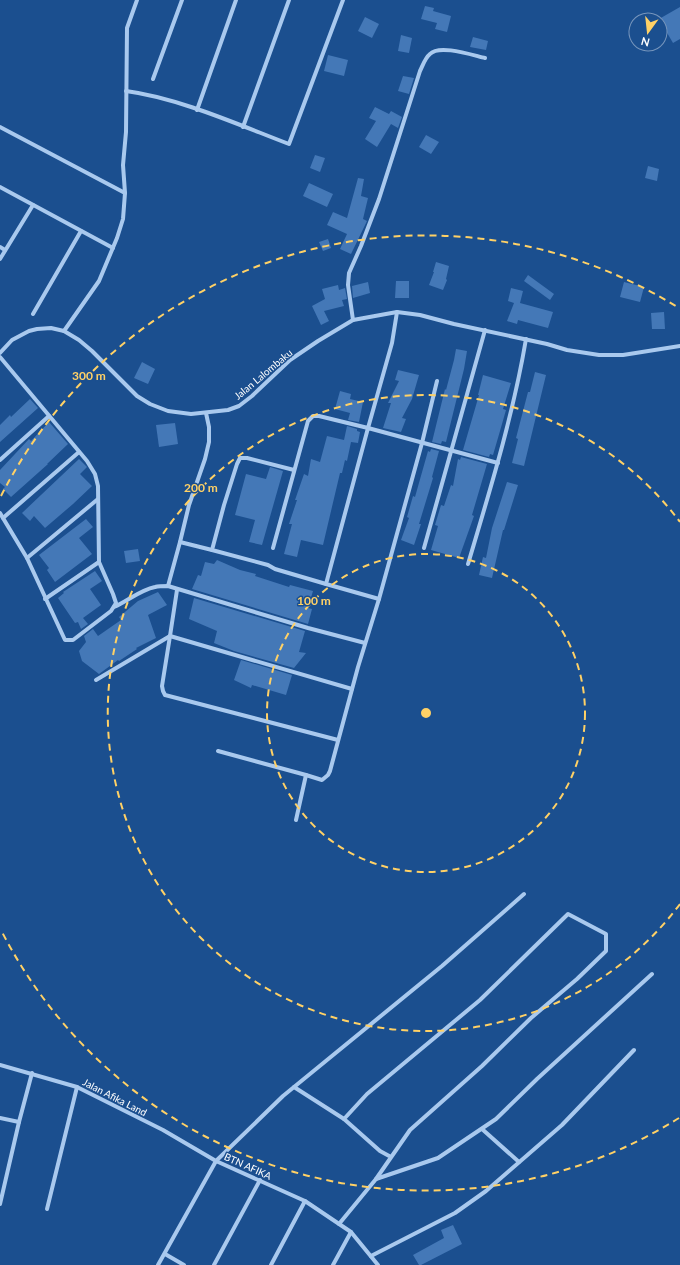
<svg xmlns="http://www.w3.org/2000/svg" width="680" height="1265" font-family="Lato,sans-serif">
<rect width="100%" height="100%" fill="#1b4f8f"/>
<g fill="#4478b7">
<path d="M425,6l9,2 -1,3 18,5 -4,16 -12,-3 2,-6 -16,-4z"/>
<path d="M680,7v32l-7,4 -14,-24z"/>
<path d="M365,17l14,7 -7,14 -14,-7z"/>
<path d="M401,35l11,3 -3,15 -11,-2z"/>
<path d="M473,37l15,4 -2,9 -16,-3z"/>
<path d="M328,55l20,5 -4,16 -20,-5z"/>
<path d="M403,76l11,2 -5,16 -11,-3z"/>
<path d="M375,107l14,7 2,-3 11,6 -4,11 -7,-4 -14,23 -12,-8 11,-18 -7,-3z"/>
<path d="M426,135l13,7 -8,12 -12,-7z"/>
<path d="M315,155l10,3 -5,14 -10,-4z"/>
<path d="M648,166l11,3 -2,12 -12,-3z"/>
<path d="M358,178l6,1 -3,17 7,2 -5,21 4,2 -16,33 -11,-5 7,-15 -20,-9 6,-13 14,6z"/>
<path d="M309,183l24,11 -6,13 -24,-11z"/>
<path d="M328,239l3,9 -8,3 -4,-9z"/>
<path d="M436,262l13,4 -3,13 1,1 -4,10 -14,-5 5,-13h-1z"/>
<path d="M528,275l26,19 -4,6 -26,-19z"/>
<path d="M396,281h13v17h-14z"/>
<path d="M368,282l2,11 -17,5 -1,-12z"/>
<path d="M624,282l20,5 -4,15 -20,-5z"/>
<path d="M338,285l1,5 6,-2 2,11 -5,1 2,6 -20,5 5,10 -8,4 -9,-19 13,-7 -3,-10z"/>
<path d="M511,288l12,3 -3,12 33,9 -5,16 -30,-8 -1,4 -10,-3 7,-18 -6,-2z"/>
<path d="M664,312l1,17h-13l-1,-16z"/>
<path d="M456,349l11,2 -3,18 -18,73 -4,-1 -1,3 -9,-2 13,-53 1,1 8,-30z"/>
<path d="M142,362l13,7 -7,15 -14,-6z"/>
<path d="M398,370l21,5 -7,24 -10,19 4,1 -5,13 -18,-4 8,-25h-3l11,-22 -4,-1z"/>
<path d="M535,372l11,3 -22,91 -12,-3 6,-24 -2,-1 12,-46h2z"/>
<path d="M483,375l28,8 -8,26 3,1 -6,21 -7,24 -3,-1 -1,3 -26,-7 16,-55h-1z"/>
<path d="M340,391l11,3 -1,5 13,3 -4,20 -11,-2 2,-7 -15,-4z"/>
<path d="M30,399l8,9 -38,34v-17l10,-10 1,2z"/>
<path d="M49,422l19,22 -21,20h1l-37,33 -8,-8 2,-2 -5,-4v-13l29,-31 2,2z"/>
<path d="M175,423l3,21 -19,3 -3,-22z"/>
<path d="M347,426l10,3v2l3,1 -2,11 -7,-1 -4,19 -2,-1 -3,13h-2l-17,72 -22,-5 -4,17 -13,-3 8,-30h-3l8,-24h-2l9,-26 4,2 3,-17 9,3 7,-26 17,4z"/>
<path d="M431,449l8,2 -7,26 1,1 -14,46h2l-7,21 -13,-5 8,-22 -2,-1 6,-21 2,1 13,-46 2,1z"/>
<path d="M461,457l26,7 -15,51 2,1 -15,42 -28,-8 7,-24 -3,-1 6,-20 3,1 7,-21 2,1 5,-27 2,1z"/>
<path d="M79,459l8,8 -7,7 12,12 -19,18 -28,24 -11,-12 -4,5 -8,-8z"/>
<path d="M270,467l13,4 -21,74 -13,-3 6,-22 -20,-5 11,-41 20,5z"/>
<path d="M507,482l11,3 -14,45h-1l-11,48 -13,-3 4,-18 3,1 6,-30z"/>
<path d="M86,519l7,8 -14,11 13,16 -37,28 -8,-12 2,-2 -10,-13z"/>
<path d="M138,549l2,12 -14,2 -2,-12z"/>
<path d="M217,560l23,10 16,4 -1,2 34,11 1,-2 23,6 -5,17 4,1 -4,15 -116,-35 6,-14 3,1 4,-14 9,2z"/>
<path d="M95,571l7,10 -12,8 11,16 -18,13 5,6 -7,5 -3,-7 -3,1 -17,-25 6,-5 -1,-1z"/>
<path d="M158,592l9,13 -19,10 8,23 -20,10 1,1 -18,12 -1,-1 -19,14 -17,-13 -3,-10 7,-9 -2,-6 9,-7 5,7 23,-16 -2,-3 19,-16z"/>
<path d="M194,598l111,33 -6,21 7,1 -12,15 -60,-17 -20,-8 3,-12 -28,-12z"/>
<path d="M241,660l51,15 -6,20 -34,-10 -1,3 -17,-8z"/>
<path d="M453,1225l9,19 -41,21h-2l-6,-10 31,-17 -3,-8z"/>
</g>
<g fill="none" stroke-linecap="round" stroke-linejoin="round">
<g stroke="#a9c9ee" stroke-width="4">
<path d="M153,79l29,-79"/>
<path d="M126,91c53,7 113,34 163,53l54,-144"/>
<path d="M197,110l39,-110"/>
<path d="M0,127l125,66"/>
<path d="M243,127l46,-127"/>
<path d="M0,187l113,61"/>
<path d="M0,247l5,3"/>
<path d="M0,259l33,-54"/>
<path d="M33,314l48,-83"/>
<path d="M353,320l-5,-35 1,-12 12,-27 18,-47 41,-128c3,-6 5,-13 10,-17 9,-10 42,1 55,4"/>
<path d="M64,331l35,-50 18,-43 6,-19 2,-26 -2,-28 3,-33 1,-104 10,-28"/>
<path d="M0,353l12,-13 17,-9 8,-2 14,-1 13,3 15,9 13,11 45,45 13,8 18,7 23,3 37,-4 11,-4 13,-10 38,-36 28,-19 35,-21 44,-8 23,3 34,9 93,20 20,6 32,5h24l57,-9"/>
<path d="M0,357l87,104 8,13 3,12 1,76 14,32 3,9 -5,8 -38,29h-8l-38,-82 -27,-45"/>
<path d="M0,460l49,-44"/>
<path d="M294,470l-47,-12h-7l-3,6 -13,41 -12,45 56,15 7,4 51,15"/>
<path d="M3,518l76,-66"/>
<path d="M180,542l9,-37 16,-46 4,-17v-15l-3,-14"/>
<path d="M273,548l35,-127 5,-5h6l49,12 24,-85 5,-31"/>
<path d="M424,548l61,-218"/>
<path d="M27,558l71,-59"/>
<path d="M468,564c22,-74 45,-148 58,-225"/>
<path d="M168,586l12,-44 32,8"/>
<path d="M177,590l-7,46 182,53"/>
<path d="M45,599l54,-37"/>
<path d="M379,599l43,-156 15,-62"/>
<path d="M114,607c14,-6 26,-17 41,-20 4,-1 8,-1 13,-1l140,42 57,15"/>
<path d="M170,636l-8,50 1,5 2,4 173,45"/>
<path d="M96,680l74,-44"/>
<path d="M218,751l88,24"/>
<path d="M296,820l10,-45 16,5 6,-5 2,-4 28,-104 21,-68 -53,-15 42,-156 130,35"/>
<path d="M0,1065l77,22 86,43 53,31 67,-65 159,-130 82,-72"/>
<path d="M294,1087l50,32"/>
<path d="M0,1118l19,4"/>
<path d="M482,1129l37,33"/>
<path d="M376,1179l62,-21 58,-39 41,-40 115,-105"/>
<path d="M0,1204l19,-82 13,-49"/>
<path d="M47,1209l30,-122"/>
<path d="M339,1224l37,-45 34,-49 72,-64 49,-48 46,-39 29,-28v-17l-38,-20 -88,86 -113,94 -23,25 36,32 11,6"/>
<path d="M165,1254l19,11"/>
<path d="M371,1256l84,-43 31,-22 76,-66 72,-75"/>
<path d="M158,1265l58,-104 89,40"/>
<path d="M214,1265l46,-85"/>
<path d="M271,1265l34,-64 46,31 27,33"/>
<path d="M333,1265l18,-33"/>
</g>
</g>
<g fill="none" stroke="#ffd166" stroke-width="2" stroke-dasharray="7 5">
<circle cx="426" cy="713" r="159"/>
<path d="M680 904A318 318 0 1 1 680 522"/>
<path d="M679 1118A477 477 0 0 1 1 930M1 496A477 477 0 0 1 679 308"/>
</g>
<g text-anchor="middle" stroke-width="3" stroke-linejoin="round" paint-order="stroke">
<g font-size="10" fill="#fff" stroke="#1b4f8f">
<text transform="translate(263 374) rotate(-40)" y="4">Jalan Lalombaku</text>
<text transform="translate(115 1097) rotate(27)" y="4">Jalan Afika Land</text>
<text transform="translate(248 1166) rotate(24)" y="4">BTN AFIKA</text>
</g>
</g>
<circle cx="426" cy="713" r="6" fill="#ffd166" stroke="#1b4f8f" stroke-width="2"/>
<g font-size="12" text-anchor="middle" font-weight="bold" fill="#ffd166" stroke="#1b4f8f" stroke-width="3" stroke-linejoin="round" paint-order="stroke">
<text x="89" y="380">300 m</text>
<text x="201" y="492">200 m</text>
<text x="314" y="605">100 m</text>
</g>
<g transform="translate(648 32) rotate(195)"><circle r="19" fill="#1b4f8f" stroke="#7695bc"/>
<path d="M0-3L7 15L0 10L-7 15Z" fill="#ffd166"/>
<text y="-6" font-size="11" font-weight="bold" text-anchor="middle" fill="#ffffff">N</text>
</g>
</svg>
